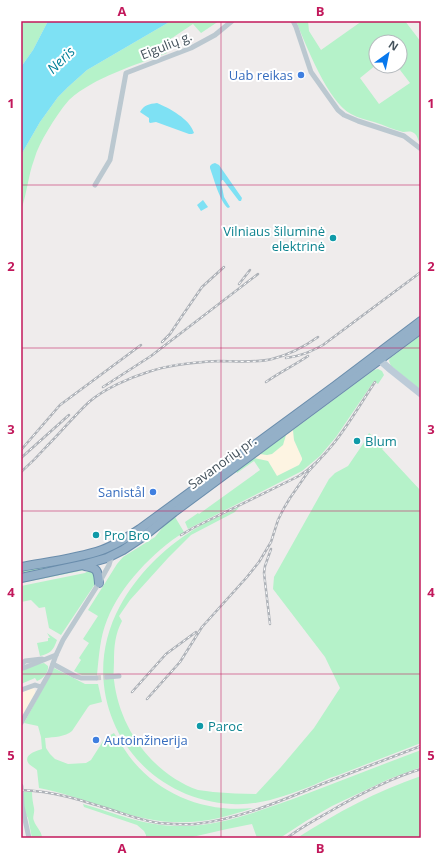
<svg xmlns="http://www.w3.org/2000/svg" width="442" height="859" font-family="'Open Sans',sans-serif">
<rect width="100%" height="100%" fill="#efecec"/>
<g fill="#fdf4e2">
<path d="M293,430l1,10 8,18v2l-3,5 -22,11 -9,-15 -14,-3z"/>
<path d="M33,688l2,2v3l-14,25v-25z"/>
</g>
<g fill="#b5f2c9" fill-rule="evenodd">
<path d="M25,21h23l-15,29 -12,17v-41z"/>
<path d="M171,21h48l-18,12 -8,-9 -30,20 4,9c-31,12 -73,24 -98,47 -8,9 -15,20 -21,30 -6,10 -11,19 -14,30 -6,16 -7,34 -13,50v-55l19,-33 18,-25 10,-10 19,-17z"/>
<path d="M296,21h12l1,10 12,19 41,-29h43l16,21v102c-4,-4 -3,-10 -9,-12 -3,-1 -6,0 -9,0 -9,-2 -19,-7 -29,-10 -7,-2 -16,-4 -23,-8 -23,-12 -45,-69 -55,-93zM376,42h24v24h-3l13,17 -31,21 -19,-26 16,-13z"/>
<path d="M421,335v55l-30,-24 -2,-5 1,-3 3,-2z"/>
<path d="M378,369l4,2 2,4 -6,9 -4,-3 -38,56 -16,19 -18,15 -114,58 -3,-7 13,-9 1,1 61,-44 -6,-9 -17,12 -1,-2 18,-13 14,3 9,15 22,-11 3,-5v-2l-8,-18 -1,-10 81,-60z"/>
<path d="M369,433l16,13 -3,3 39,42v252l-85,33c-8,2 -15,6 -22,9 -26,10 -54,21 -82,19 -100,-5 -160,-110 -112,-198 17,-31 43,-57 73,-76 14,-9 31,-15 46,-23l-4,5 -44,23 -23,23 -38,42 -11,16 3,5c-7,13 -8,26 -8,41 0,6 -1,12 0,18 5,47 38,94 84,110 5,1 11,1 15,2 15,1 29,2 43,2l25,-27 33,-39 26,-40 -15,-31 -52,-68 1,-12 55,-98 6,-6 13,-7 15,-22z"/>
<path d="M286,435l-3,10 -11,9 -5,1 -7,-1z"/>
<path d="M175,517l9,15c-31,20 -63,53 -77,88 -7,17 -8,36 -10,55h-15l-8,-4 7,-11 -2,-2 10,-15 -6,-4 15,-23 -10,-6 24,-38 5,-8 6,-7 32,-20 12,-15z"/>
<path d="M97,555v1l-22,7 -54,11v-3z"/>
<path d="M83,568l3,1 -1,1 -64,13v-3z"/>
<path d="M91,570l3,4 1,10 -34,51 -12,-7 -4,-21 -6,1 -8,-8 -10,2v-16l64,-13 3,-2z"/>
<path d="M47,633l10,7c-4,11 -6,13 -17,16l-3,-13 11,-2v-3h2z"/>
<path d="M44,663l4,3c1,6 -5,13 -11,15l-2,-3 -14,6v-13l17,-7z"/>
<path d="M54,668l31,16h13l4,18 -12,3 -2,2 -16,24c-7,6 -18,6 -27,7l1,10 4,6 5,5 13,5 18,-1 5,-3 14,-22 9,-5c5,8 10,16 15,23 29,39 77,57 124,52 -26,9 -53,16 -81,14 -45,-2 -89,-26 -133,-34l-2,-18c-2,-2 -6,-4 -8,-6 -7,-9 7,-13 13,-15l-1,-12 -3,-11 -14,-3z"/>
<path d="M421,750v17l-32,12 -57,27 -26,15 -26,17h-23l-5,-14 -25,5 -39,9 -33,-1 -1,1h-8v-3l-2,-4 -7,-6 -53,-18 -1,-3c31,9 62,22 95,22 40,1 78,-14 115,-27 43,-16 85,-33 128,-49z"/>
<path d="M421,776v62h-124c39,-25 80,-47 124,-62z"/>
<path d="M21,792h11c0,6 1,11 2,16 1,5 -2,9 0,13 2,6 8,10 8,17h-10l-4,-20 -7,-11z"/>
</g>
<g fill="#7ee1f4">
<path d="M48,21h123l-84,49 -19,17 -10,10 -18,25 -19,33v-88l12,-17z"/>
<path d="M157,103c12,5 33,16 37,30l-2,1h-3l-33,-12 -6,1 -1,-1v-4l-9,-6c4,-7 9,-8 17,-9z"/>
<path d="M215,163l4,2 23,33 -1,3h-2l-16,-21h-1l-1,2 3,15 6,10 -2,1c-8,-6 -14,-29 -18,-40v-2l2,-2z"/>
<path d="M203,200l5,7 -7,4 -4,-6z"/>
</g>
<g fill="none" stroke-linecap="round" stroke-linejoin="round">
<path stroke="#cdcdcf" stroke-width="5" stroke-dasharray="5 2.5" stroke-linecap="butt" d="M96,678l11,-1"/>
<g stroke="#6a8dac" stroke-width="10">
<g id="trunk">
<path d="M85,566c12,2 13,4 14,17"/>
<path d="M21,567c27,-5 55,-8 81,-17 14,-5 26,-13 38,-21l195,-143 86,-65"/>
<path d="M21,578l61,-13 25,-7 16,-8 21,-14 30,-24 247,-183"/>
</g>
</g>
<g stroke="#bbc8d0" stroke-width="5">
<path d="M293,21l3,6 15,45 27,38 6,5 14,6 46,15 17,13"/>
<path d="M95,185l15,-25 16,-87 65,-25 24,-13 17,-14"/>
<path d="M53,664l22,12 6,2h15"/>
<path d="M21,665l4,-4 17,-2"/>
<path d="M21,669l35,-14"/>
<path d="M107,677l12,-1"/>
<path d="M21,690l14,-5 6,2"/>
<path d="M21,723l29,-51 6,-17 7,-15 36,-57 10,-18 3,-10"/>
<path d="M21,786l1,20 7,32"/>
</g>
<path stroke="#bccbd8" stroke-width="7" d="M376,357l15,13 30,24"/>
<use href="#trunk" stroke="#94b0c8" stroke-width="8"/>
<g stroke="#aeb2b8" stroke-width="2.5">
<g id="rail">
<path d="M239,284l11,-14"/>
<path d="M162,342l8,-8 10,-15 22,-32 22,-20"/>
<path d="M286,358c15,-2 24,-6 37,-13l98,-73"/>
<path d="M266,382c14,-10 29,-17 42,-26"/>
<path d="M103,387l48,-31 107,-82"/>
<path d="M21,450l39,-45 81,-60"/>
<path d="M21,458l48,-43"/>
<path d="M21,472c9,-8 18,-17 26,-26 14,-14 27,-30 42,-44 15,-13 40,-24 59,-30 23,-8 48,-10 72,-11 15,0 37,2 52,-2 16,-4 32,-12 46,-22"/>
<path d="M181,535l12,-7 106,-52c34,-22 54,-61 76,-94"/>
<path d="M270,624l-6,-51 1,-7 6,-17"/>
<path d="M132,692l34,-38 30,-22"/>
<path d="M147,699l33,-37 22,-35 45,-50 12,-15 12,-20 7,-22 6,-12 6,-10 18,-26 12,-13"/>
<path d="M21,790c33,1 63,11 94,21 15,5 29,10 44,12 12,1 24,2 36,1 42,-4 88,-24 127,-40 33,-13 66,-25 99,-38"/>
<path d="M287,838c13,-10 28,-18 42,-26 29,-17 59,-33 92,-43"/>
</g>
</g>
<use href="#rail" stroke="#fff" stroke-width="1" stroke-dasharray="3" stroke-linecap="butt"/>
</g>
<path fill="none" stroke="#c2185b" stroke-width="1" stroke-opacity="0.55" d="M221,21v817M21,185h400M21,348h400M21,511h400M21,674h400"/>
<g fill="#3f7fe0" stroke="#fff" stroke-width="1.5">
<circle cx="301" cy="75" r="4"/>
<circle cx="153" cy="492" r="4"/>
<circle cx="96" cy="740" r="4"/>
</g>
<g fill="#0f9aa8" stroke="#fff" stroke-width="1.5">
<circle cx="333" cy="238" r="4"/>
<circle cx="357" cy="441" r="4"/>
<circle cx="96" cy="535" r="4"/>
<circle cx="200" cy="726" r="4"/>
</g>
<g text-anchor="middle" stroke-width="4" stroke-linejoin="round" paint-order="stroke">
<g font-size="13" fill="#43515b" stroke="#fff">
<text transform="translate(166 45) rotate(-22)" y="5">Eigulių g.</text>
<text transform="translate(222 462) rotate(-36)" y="5">Savanorių pr.</text>
</g>
<g font-size="13" fill="#366cbe" stroke="#fff" text-anchor="end">
<text x="293" y="80">Uab reikas</text>
<text x="145" y="497">Sanistål</text>
<text x="104" y="745" text-anchor="start">Autoinžinerija</text>
</g>
<g font-size="13" fill="#0d838f" stroke="#fff" text-anchor="start">
<text x="325" y="236" text-anchor="end">Vilniaus šiluminė<tspan x="325" dy="15">elektrinė</tspan></text>
<text x="365" y="446">Blum</text>
<text x="104" y="540">Pro Bro</text>
<text x="208" y="731">Paroc</text>
</g>
<g font-size="14" font-style="italic" fill="#038199" stroke="#fff">
<text transform="translate(61 60) rotate(-44)" y="5">Neris</text>
</g>
</g>
<rect width="442" height="859" fill="none" stroke="#ffffff" stroke-width="44"/>
<g transform="translate(388 54) rotate(33)"><circle r="19" fill="#ffffff" stroke="#b4b9bd"/>
<path d="M0-3L7 15L0 10L-7 15Z" fill="#0878ed"/>
<text y="-6" font-size="11" font-weight="bold" text-anchor="middle" fill="#43515b">N</text>
</g>
<rect x="22" y="22" width="398" height="815" fill="none" stroke="#c2185b" stroke-width="1.5"/>
<g font-size="13" text-anchor="middle" font-weight="bold" fill="#c2185b">
<text x="122" y="16">A</text>
<text x="320" y="16">B</text>
<text x="11" y="108">1</text>
<text x="431" y="108">1</text>
<text x="11" y="271">2</text>
<text x="431" y="271">2</text>
<text x="11" y="434">3</text>
<text x="431" y="434">3</text>
<text x="11" y="597">4</text>
<text x="431" y="597">4</text>
<text x="11" y="760">5</text>
<text x="431" y="760">5</text>
<text x="122" y="853">A</text>
<text x="320" y="853">B</text>
</g>
</svg>
